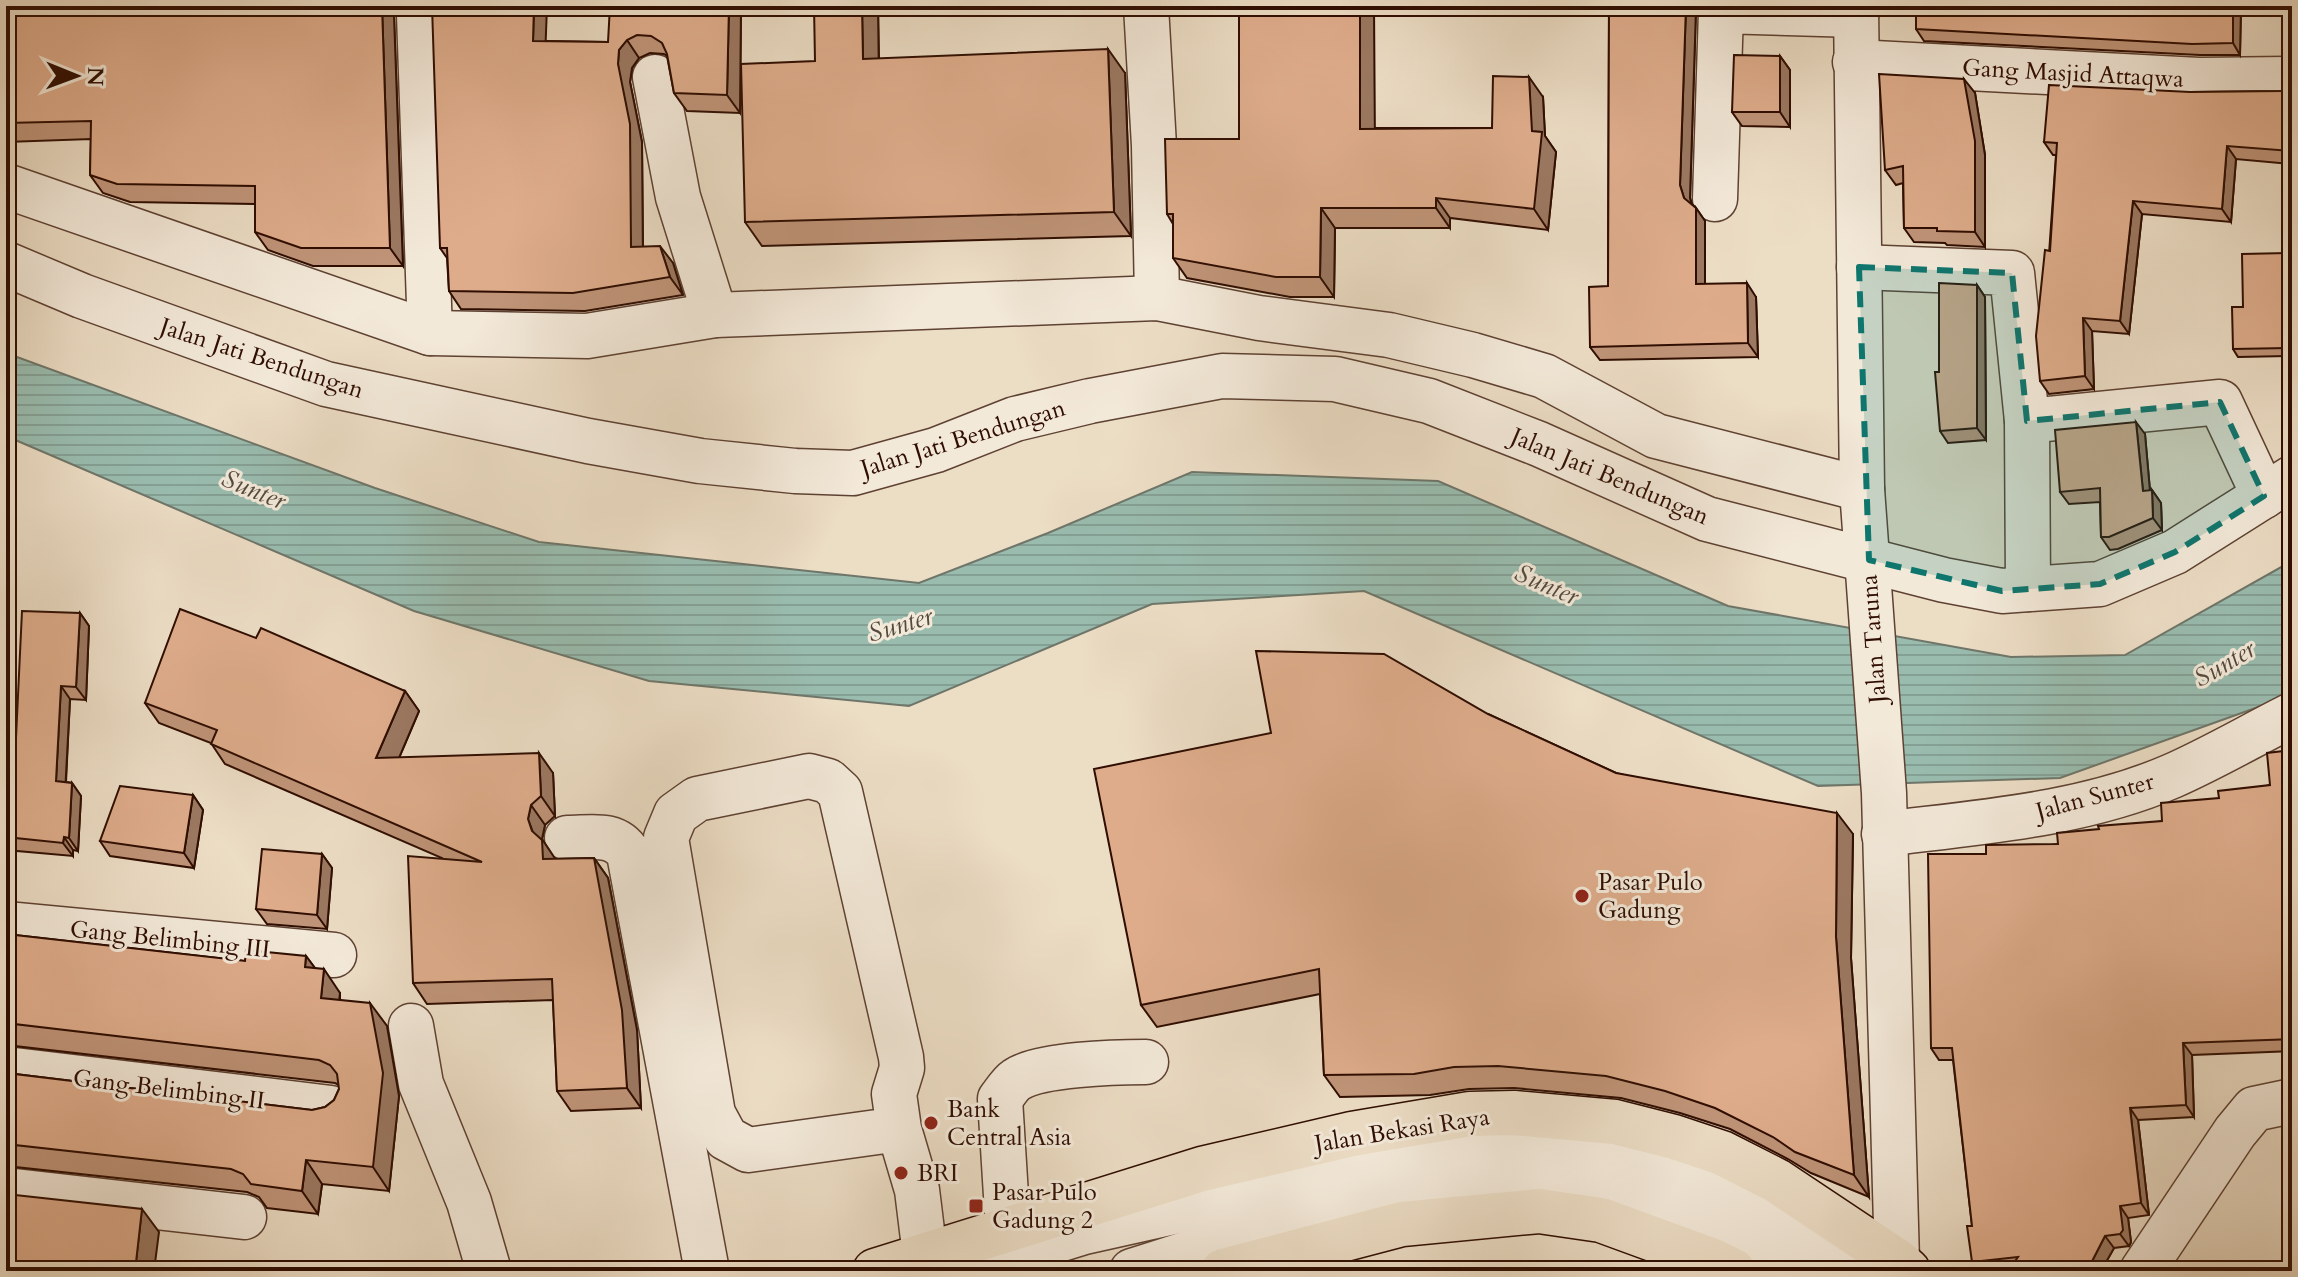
<svg xmlns="http://www.w3.org/2000/svg" width="2298" height="1277" font-family="Cardo,serif">
<defs>
<pattern id="water-rules" width="6" height="5" patternUnits="userSpaceOnUse" patternTransform="scale(2)"><rect width="6" height="5" fill="#99bcaf"/><path d="M0 2.5h6" fill="none" stroke="#84a095"/></pattern>
</defs>
<rect width="100%" height="100%" fill="#ecddc5"/>
<filter id="stains"><feTurbulence type="fractalNoise" baseFrequency=".0025" numOctaves="4"/><feColorMatrix values="0 0 0 0 .2 0 0 0 0 .09 0 0 0 0 .02 0 0 0 .5 -.17"/></filter>
<radialGradient id="worn" r=".72"><stop offset=".6" stop-color="#630" stop-opacity="0"/><stop offset="1" stop-color="#630" stop-opacity=".3"/></radialGradient>
<path fill="url(#water-rules)" stroke="#6f7669" stroke-width="2" d="M6,353l369,135 164,54 380,41 129,-50 144,-61 246,9 290,125 283,51 114,-2 167,-94v134l-232,83 -242,8 -454,-195 -212,13 -243,102 -260,-25 -235,-70 -408,-175z"/>
<g fill="none" stroke-linecap="round" stroke-linejoin="round">
<g stroke="#5e4132" stroke-width="47">
<g id="minor">
<path d="M1146,6l8,140 3,152"/>
<path d="M1856,6l6,483 22,304 13,468 -3,10"/>
<path d="M419,15l11,318"/>
<path d="M1855,62l344,18 93,-1"/>
<path d="M655,77l23,120 37,118"/>
<path d="M6,186l424,147 157,3 128,-21 442,-17 102,20 130,17 84,20 71,21 112,60 206,53"/>
<path d="M1715,199l6,-188 135,4"/>
<path d="M6,264l76,32 244,88 262,57 112,20 95,10 58,2 83,-23 79,-31 75,-18 132,-25 113,3 94,22 110,43 168,75 237,61 58,11 98,-7 75,-32 117,-74"/>
<path d="M1859,267l153,6 15,148 1,168"/>
<path d="M2027,421l193,-19 44,94"/>
<path d="M1884,834c96,-12 198,-19 288,-58 41,-18 80,-41 120,-61"/>
<path d="M567,838c24,0 48,-7 62,16l78,417"/>
<path d="M6,924l328,31"/>
<path d="M411,1026l10,58 48,118 20,69"/>
<path d="M6,1069l325,39"/>
<path d="M899,1129l-151,21 -22,-12 -13,-24 -47,-276 10,-24 21,-15 112,-23 19,5 12,11 61,265 1,11 -8,26 5,35 18,61 8,65"/>
<path d="M6,1190l238,27"/>
<path d="M1008,1228l-8,-129c4,-5 10,-15 16,-19 22,-16 101,-18 130,-18"/>
<path d="M958,1271l126,-39 103,-23 114,-30 135,-26 77,-9 67,1 82,22 58,21 112,72 25,5 40,-4"/>
<path d="M1132,1271c158,-49 324,-118 493,-85 12,3 23,9 34,14 48,19 85,40 127,71"/>
<path d="M2142,1271l93,-139 19,-23 38,-8"/>
</g>
</g>
<g stroke="#2f0d01" stroke-width="47">
<g id="major">
<path d="M875,1271l327,-102 150,-35 118,-20 44,-1 101,9 59,15 48,16 55,28 120,80 11,10"/>
<path d="M1223,1271l179,-47 137,-13 62,9 112,41 20,10"/>
</g>
</g>
<use href="#minor" stroke="#f3e9d9" stroke-width="44"/>
<use href="#major" stroke="#ecddc5" stroke-width="44"/>
</g>
<g fill="#bf9478" stroke="#2f0d01" stroke-width="2">
<path d="M6,6h390l-2,10 9,250h-90l-45,-16 -13,-18v-28l-125,-2 -27,-9 -13,-18 1,-36 -85,3z"/>
<path d="M741,6l-1,107 -53,-2 -13,-18 -7,-37 -3,-2 -14,-1 -11,5 -7,10 -2,14 12,60 1,104 30,17 10,32 -98,16 -124,-2 -12,-18 -2,-33 -7,-10 106,-207 62,1z"/>
<path d="M878,6l1,53 246,14 6,163 -369,10 -17,-24 70,-161z"/>
<path d="M1239,6h135v122h118l51,-31 2,39 11,16 -8,78 -98,-12v10h-115l-1,69h-44l-103,-19 -14,-20v-34l-6,-10 72,-75z"/>
<path d="M1609,6h88l-1,3 -6,189 2,6 4,4 9,13v63l51,13 2,60 -158,3 -10,-13 18,-61z"/>
<path d="M1916,6h335v1h-10l-1,48h-40l-276,-14 -8,-12z"/>
<path d="M1780,56l10,14v57l-48,-1 -10,-14z"/>
<path d="M2292,90v74l-56,-5 -5,63 -89,-8 -13,120 -37,-3 2,58 -45,5 -9,-13 16,-226h-3l-9,-13 146,-50 93,-1z"/>
<path d="M1975,93l10,62v92l-38,-2 -2,-2 -31,-1 -10,-14 -1,-45 -7,2 -11,-15z"/>
<path d="M2292,256v100l-54,1 -5,-8z"/>
<path d="M1977,285l8,12 1,143 -38,3 -8,-12 -1,-59z"/>
<path d="M2145,434l5,56h2l9,13 1,27 -44,19 -8,1 -9,-13 -1,-35 -31,2 -9,-12z"/>
<path d="M80,613l9,13 -3,74 -16,-1 -4,83 6,1 9,13 -3,55 -5,-1v6l-67,-6v-113l10,1z"/>
<path d="M256,638l149,53 14,20 -20,47 154,15 2,43 -10,9 -3,14 13,20 39,-1 14,20 29,152 4,78 -70,3 -14,-20 -4,-91 -126,4 -14,-21 29,-125 -217,-94 -14,-21 -52,-20 -14,-20z"/>
<path d="M1488,714l128,59 237,61 -2,124 18,239 -58,-24 -23,-14 -58,-30 -50,-16 -59,-15 -107,-10 -45,1 -39,6 -90,2 -16,-22 -4,-81 -163,33 -16,-22z"/>
<path d="M2292,750v301l-100,4 2,62 -56,3 11,95 -21,3 3,24 -2,4 -15,2 -13,23h-123l-6,-9v-36l-19,-166h-14l-8,-12 55,-194 72,-10 104,-23 57,-23 51,-13z"/>
<path d="M193,795l10,15 -9,58 -84,-12 -10,-15z"/>
<path d="M322,854l10,14 -5,61 -60,-5 -11,-15z"/>
<path d="M6,934l239,27 61,-5 9,12 25,25v7l47,26 12,70 -10,95 -67,-7 -4,30 -51,-6 -8,-11 -12,-5 -241,-26v-93l306,37 13,-3 9,-7 5,-11v-4l-4,-2 -329,-38z"/>
</g>
<g fill="#9b7861" stroke="#2f0d01" stroke-width="2">
<path d="M382,6h14l-2,10 9,250 -13,-18z"/>
<path d="M534,6h13l-2,53 -12,-18z"/>
<path d="M729,6h12l-1,107 -13,-18z"/>
<path d="M862,6h16l1,77 -16,-24z"/>
<path d="M1360,6h14l1,143 -15,-20z"/>
<path d="M1686,6h11l-1,3 -6,189 3,13 -9,-13 -4,-13z"/>
<path d="M2233,6h7l1,1 -1,48 -7,-12z"/>
<path d="M627,40l12,18 -7,10 -2,14 12,60 1,123 -12,-18 -13,-183 1,-14z"/>
<path d="M1108,49l17,24 6,163 -17,-24z"/>
<path d="M1780,56l10,14v57l-10,-15z"/>
<path d="M1529,77l14,20 2,39 11,16 -8,78 -14,-21z"/>
<path d="M1964,79l11,14 10,62v92l-10,-15z"/>
<path d="M2227,146l9,13 -5,63 -9,-13z"/>
<path d="M1436,198l14,20v10l-14,-20z"/>
<path d="M2133,201l9,13 -13,120 -9,-13z"/>
<path d="M1321,208l14,20 -1,69 -14,-20z"/>
<path d="M1696,208l9,13v77l-9,-14z"/>
<path d="M660,246l13,17 10,32 -13,-18z"/>
<path d="M2290,253l2,3v94l-1,-2z"/>
<path d="M1747,283l9,14 2,60 -10,-14z"/>
<path d="M1977,285l8,12 1,143 -9,-12z"/>
<path d="M2083,318l9,13 2,58 -9,-13z"/>
<path d="M2136,422l9,12 6,69 -8,-12z"/>
<path d="M2152,490l9,13 1,27 -9,-12z"/>
<path d="M80,613l9,13 -3,74 -10,-13z"/>
<path d="M61,686l9,13 -5,95 -9,-13z"/>
<path d="M405,691l14,20 -29,68 -14,-21z"/>
<path d="M539,753l14,20 2,43 -14,-20z"/>
<path d="M72,783l9,13 -3,55 -9,-13z"/>
<path d="M193,795l10,15 -9,58 -10,-15z"/>
<path d="M531,805l14,20 -3,14 14,21 -13,-1 -15,-40z"/>
<path d="M1837,813l16,21 -2,124 18,239 -15,-22 -18,-238z"/>
<path d="M64,837l9,13v6l-10,-13z"/>
<path d="M322,854l10,14 -5,61 -10,-14z"/>
<path d="M594,858l14,20 29,152 4,78 -14,-20z"/>
<path d="M306,956l17,23 -18,-12z"/>
<path d="M324,969l16,24 -3,28 -16,-23z"/>
<path d="M370,1003l17,23 12,70 -10,95 -16,-24z"/>
<path d="M2183,1043l9,12 2,62 -8,-12z"/>
<path d="M2130,1108l8,12 11,95 -8,-12z"/>
<path d="M306,1160l16,24 -4,30 -16,-23z"/>
<path d="M2120,1206l8,12 3,24 -2,4 -9,-12z"/>
<path d="M142,1209l17,23 -5,39h-19z"/>
<path d="M2105,1236l9,12 -13,23h-14z"/>
</g>
<g fill="#deac8b" stroke="#2f0d01" stroke-width="2">
<path d="M6,6h376l8,242h-89l-46,-16v-46l-138,-2 -27,-9 1,-54 -85,2z"/>
<path d="M432,6h102l-1,35 75,1 2,-36h119l-2,89 -53,-2 -7,-39 -5,-11 -11,-7 -14,-1 -10,5 -8,10 -1,14 12,60 1,123 29,-1 10,31 -97,16 -124,-2 -2,-43h-7z"/>
<path d="M814,6h48l1,53 245,-10 6,163 -369,10 -4,-158 74,-3z"/>
<path d="M1239,6h121v123l132,-1 1,-52 36,1 3,54 10,1 -8,77 -98,-11v10h-115l-1,69h-44l-103,-19v-44h-6l-2,-75h74z"/>
<path d="M1609,6h77l-6,179 4,13 12,10v76l51,-1 1,60 -158,4 -1,-60 19,-1z"/>
<path d="M1916,6h317v37l-41,1 -276,-15z"/>
<path d="M1734,55l46,1v56h-48z"/>
<path d="M1879,74l85,5 11,62v91l-38,-1v-3h-33l-1,-62 -18,4z"/>
<path d="M2049,85l141,7 93,-1 9,-1v61l-65,-5 -5,63 -89,-8 -13,120 -37,-3 2,58 -45,5 -4,-45 9,-86 5,1 7,-108 -13,-1z"/>
<path d="M2290,253l1,95 -58,1 -1,-42h11l-1,-53z"/>
<path d="M1939,283l38,2v143l-37,3 -5,-59h4z"/>
<path d="M2136,422l7,69 9,-1 1,28 -44,19h-8l-1,-49 -40,4 -5,-62z"/>
<path d="M180,609l76,29 5,-10 144,63 -29,67 163,-5 2,43 -10,9 -3,14 4,12 10,9 1,19 51,-1 28,152 5,78 -70,3 -5,-112 -139,4 -5,-127 74,6 -271,-118 6,-14 -72,-27z"/>
<path d="M22,611l58,2 -4,74 -15,-1 -5,95 16,2 -3,55 -5,-1 -1,6 -57,-6v-100l10,1z"/>
<path d="M1256,651l128,3 104,60 128,59 221,40 -1,124 18,238 -59,-23 -22,-15 -58,-29 -50,-17 -59,-15 -108,-10 -44,1 -40,7 -90,1 -5,-106 -178,36 -47,-236 177,-36z"/>
<path d="M2292,750v289l-109,4 3,62 -56,3 11,95 -21,3 3,24 -3,4 -15,2 -18,35h-79l10,-14 -46,5 -5,-36h5l-20,-178h-21l-3,-194h58v-9l72,-1 -1,-11 42,-4 -1,-3 64,-5 -1,-18 58,-5 -1,-7 52,-6 -3,-32z"/>
<path d="M120,786l73,9 -9,58 -84,-12z"/>
<path d="M262,849l60,5 -5,61 -61,-6z"/>
<path d="M6,934l239,27 1,-11 60,6 -1,11 19,2 -3,29 49,5 13,70 -10,94 -67,-7 -4,31 -51,-7 -8,-10 -12,-5 -225,-25v-71l306,37 13,-3 9,-7 5,-11 -2,-15 -7,-9 -11,-5 -313,-37z"/>
<path d="M6,1194l136,15 -7,62h-129z"/>
</g>
<path fill="#0f766e" fill-opacity="0.2" stroke="#0f766e" stroke-width="6" stroke-dasharray="16 10" stroke-linejoin="round" d="M1859,267l153,6 15,148 193,-19 44,94 -89,56 -75,32 -98,7 -133,-31z"/>
<g fill="#8f2418" stroke="#f3e9d9" stroke-width="3">
<circle cx="1582" cy="896" r="8"/>
<circle cx="931" cy="1123" r="8"/>
<circle cx="901" cy="1173" r="8"/>
<rect x="968" y="1198" width="16" height="16" rx="4"/>
</g>
<g text-anchor="middle" stroke-width="6" stroke-linejoin="round" paint-order="stroke">
<g font-size="24" fill="#2f0d01" stroke="#f3e9d9">
<text transform="translate(2073 73) rotate(3)" y="8">Gang Masjid Attaqwa</text>
<text transform="translate(262 358) rotate(18)" y="8">Jalan Jati Bendungan</text>
<text transform="translate(963 438) rotate(-17)" y="8">Jalan Jati Bendungan</text>
<text transform="translate(1610 476) rotate(23)" y="8">Jalan Jati Bendungan</text>
<text transform="translate(1873 639) rotate(-94)" y="8">Jalan Taruna</text>
<text transform="translate(2095 796) rotate(-15)" y="8">Jalan Sunter</text>
<text transform="translate(170 939) rotate(6)" y="8">Gang Belimbing III</text>
<text transform="translate(169 1089) rotate(7)" y="8">Gang Belimbing II</text>
<text transform="translate(1402 1130) rotate(-9)" y="8">Jalan Bekasi Raya</text>
</g>
<g font-size="24" fill="#2f0d01" stroke="#f3e9d9" text-anchor="start">
<text x="1598" y="890">Pasar Pulo<tspan x="1598" dy="28">Gadung</tspan></text>
<text x="947" y="1117">Bank<tspan x="947" dy="28">Central Asia</tspan></text>
<text x="917" y="1181">BRI</text>
<text x="992" y="1200">Pasar Pulo<tspan x="992" dy="28">Gadung 2</tspan></text>
</g>
<g font-size="26" font-style="italic" fill="#544a3e" stroke="#f3e9d9">
<text transform="translate(254 489) rotate(22)" y="9">Sunter</text>
<text transform="translate(1547 584) rotate(23)" y="9">Sunter</text>
<text transform="translate(900 624) rotate(-17)" y="9">Sunter</text>
<text transform="translate(2224 663) rotate(-31)" y="9">Sunter</text>
</g>
</g>
<rect width="2298" height="1277" fill="none" stroke="#ecddc5" stroke-width="32"/>
<rect x="8" y="8" width="2282" height="1261" fill="none" stroke="#2f0d01" stroke-width="4"/>
<rect x="16" y="16" width="2266" height="1245" fill="none" stroke="#2f0d01" stroke-width="2"/>
<g transform="translate(76 76) rotate(91)" stroke="#f3e9d9" stroke-width="6" paint-order="stroke">
<path d="M0-6L14 30L0 20L-14 30Z" fill="#2f0d01"/>
<text y="-12" font-size="22" font-weight="bold" text-anchor="middle" fill="#2f0d01">N</text>
</g>
<rect width="100%" height="100%" filter="url(#stains)"/>
<rect width="100%" height="100%" fill="url(#worn)"/>
</svg>
